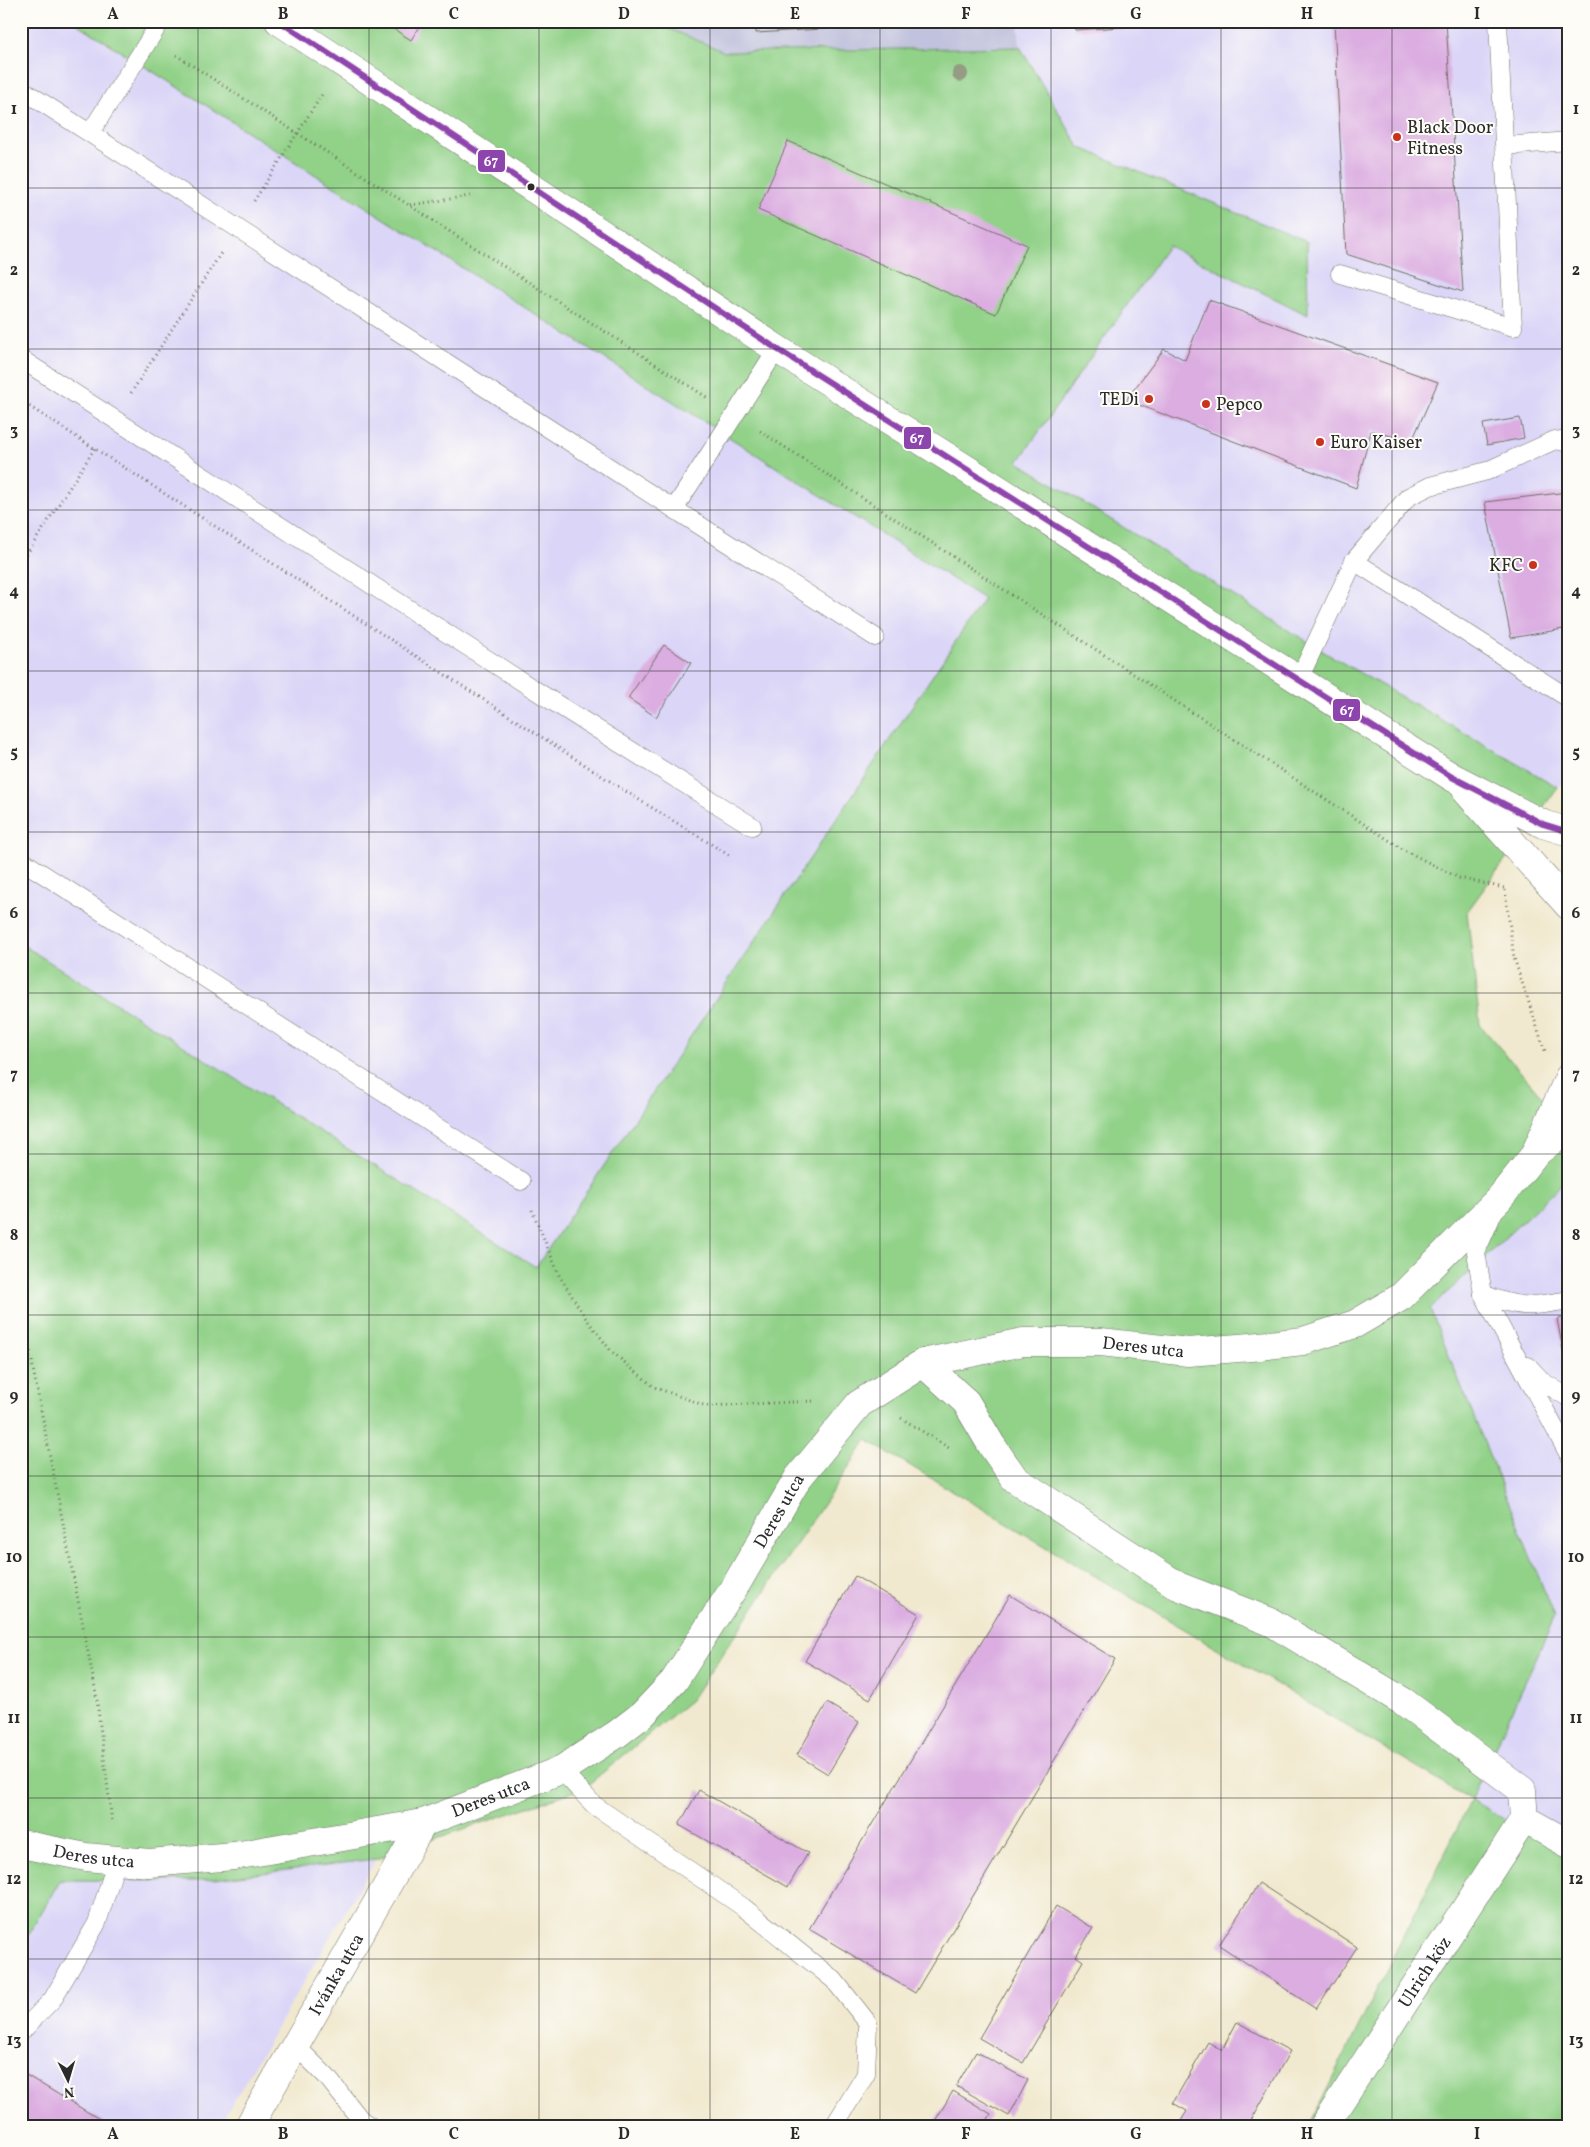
<svg xmlns="http://www.w3.org/2000/svg" width="1590" height="2147" font-family="Vollkorn,serif">
<rect width="100%" height="100%" fill="#fdfcf7"/>
<filter id="ink" filterUnits="userSpaceOnUse"><feTurbulence type="fractalNoise" baseFrequency=".02" numOctaves="2"/><feDisplacementMap in="SourceGraphic" scale="10" xChannelSelector="R" yChannelSelector="G"/><feConvolveMatrix kernelMatrix="1 2 1 2 8 2 1 2 1" color-interpolation-filters="sRGB"/></filter>
<filter id="wash" filterUnits="userSpaceOnUse"><feTurbulence type="fractalNoise" baseFrequency=".0096" numOctaves="4" result="noise"/><feDisplacementMap in="SourceGraphic" scale="20" xChannelSelector="R" yChannelSelector="G"/><feGaussianBlur stdDeviation="1.12" result="paint"/><feColorMatrix in="noise" values="0 0 0 0 0 0 0 0 0 0 0 0 0 0 0 0 0 1.4 0 .05"/><feComposite in="paint" operator="in"/></filter>
<g filter="url(#wash)">
<rect width="100%" height="100%" fill="#f1e9cf"/>
<g fill="#dbd6f7">
<path d="M21,21h52l911,578 -448,669 -515,-324z"/>
<path d="M1018,21h551v759l-11,7 -229,-132 -311,-193 150,-216 140,68 -2,-72 -227,-95 -59,-100z"/>
<path d="M1569,1177v678l-98,-55 84,-183 -125,-308z"/>
<path d="M376,1859l-157,267h-198v-178l39,-68 138,1z"/>
</g>
<path fill="#c1c2dd" d="M651,21h367l2,26 -295,5z"/>
<path fill="#91d188" stroke="#5e7e5a" d="M73,21h578l74,31 295,-5 59,100 228,95 1,73 -140,-69 -150,216 311,193 229,132 -91,125 13,113 89,103v49l-139,132 125,308 -84,183 98,55v271h-260l162,-326 -604,-360 -176,260 -107,88 -208,71 -178,22 -138,-1 -39,68v-1004l515,323 448,-668z"/>
<g id="blocks">
<g fill="#dbade1">
<path d="M381,21h42l-12,19z"/>
<path d="M755,21h83v7l-82,5z"/>
<path d="M1074,21h107v2l-106,7z"/>
<path d="M1334,21h112l17,271 -117,-38z"/>
<path d="M788,141l239,104 -31,69 -238,-104z"/>
<path d="M1209,300l229,82 -26,59 -41,-10 -15,57 -230,-88 38,-51 21,11z"/>
<path d="M1520,418l4,20 -37,7 -4,-21z"/>
<path d="M1568,492l1,136 -58,10 -26,-136z"/>
<path d="M664,645l27,18 -35,54 -28,-19z"/>
<path d="M1569,1317v59h-1l-11,-57z"/>
<path d="M855,1576l64,38 -49,85 -65,-38z"/>
<path d="M1010,1595l105,64 -200,334 -106,-64z"/>
<path d="M827,1703l32,19 -31,52 -31,-19z"/>
<path d="M699,1790l109,63 -20,34 -109,-62z"/>
<path d="M1259,1883l98,64 -41,62 -97,-64z"/>
<path d="M1056,1906l37,22 -17,28 7,5 -60,102 -44,-25z"/>
<path d="M1237,2022l53,29 -42,75h-70l9,-15 -14,-8 35,-61 14,8z"/>
<path d="M976,2052l52,28 -19,36 -53,-30z"/>
<path d="M21,2072l90,54h-90z"/>
<path d="M953,2091l38,23 -7,12h-52z"/>
</g>
</g>
</g>
<g filter="url(#ink)">
<use href="#blocks" fill-opacity="0" stroke="#706e64" stroke-width="1"/>
<g fill="none" stroke-linecap="round" stroke-linejoin="round">
<g stroke="#706e64" stroke-width="19">
<g id="service">
<path d="M21,89l653,420 201,128"/>
<path d="M90,133l71,-112"/>
<path d="M1505,146l64,-5"/>
<path d="M1340,274l173,53 -15,-306"/>
<path d="M21,359l531,342 200,125"/>
<path d="M674,509l103,-160"/>
<path d="M1354,561l211,135 4,1"/>
<path d="M1299,679l55,-118 54,-64 22,-11 57,-15 68,-31 14,3"/>
<path d="M21,860l500,321"/>
<path d="M1494,1211l-18,41 7,42 86,161"/>
<path d="M1483,1294c37,15 47,13 86,6"/>
<path d="M1528,1366l15,16 26,16"/>
<path d="M561,1770l33,35 149,102 91,73 34,43 -2,51 -32,52"/>
<path d="M21,2032l31,-32 45,-77 20,-63"/>
<path d="M295,2045l32,32 34,43 9,6"/>
</g>
</g>
<g stroke="#706e64" stroke-width="29">
<g id="minor">
<path d="M279,21l498,328 675,428 91,47 26,8"/>
<path d="M1467,792l102,114"/>
<path d="M1537,1149l32,-72"/>
<path d="M923,1363l43,39 26,44 23,33 163,107 93,36 133,80 118,88 2,29"/>
<path d="M1524,1819l45,25"/>
<path id="s1" d="M21,1844l65,13 63,6 85,-7 189,-33 138,-53 56,-36 26,-20 31,-33 63,-98 61,-105 61,-74 64,-41 100,-21h78l87,10 63,-5 52,-6 52,-17 46,-27 98,-98 36,-45 34,-27"/>
<path id="s2" d="M249,2126l174,-303"/>
<path id="s3" d="M1324,2126l200,-307"/>
</g>
</g>
<g stroke="#706e64" stroke-width="3" stroke-dasharray="1 4" stroke-linecap="butt">
<path d="M176,55l532,343"/>
<path d="M254,201l69,-108"/>
<path d="M410,205l60,-9"/>
<path d="M131,393l90,-140"/>
<path d="M21,401l612,395 99,61"/>
<path d="M760,431l644,419 55,28 45,10"/>
<path d="M21,563l74,-115"/>
<path d="M1505,890l9,68 31,93"/>
<path d="M532,1210l27,65 26,42 26,34 43,36 52,19 109,-5"/>
<path d="M21,1292l13,82 62,319 16,129"/>
<path d="M901,1418l48,30"/>
</g>
<use href="#service" stroke="#fff" stroke-width="18"/>
<use href="#minor" stroke="#fff" stroke-width="28"/>
<g stroke="#fdfcf7" stroke-width="10">
<path id="bus-1" d="M279,21l498,328 675,428 91,47 26,8"/>
</g>
<use href="#bus-1" stroke="#8e44ad" stroke-width="6"/>
</g>
<circle fill="#959c84" cx="960" cy="74" r="8"/>
</g>
<path fill="none" stroke="#2b2b2b" stroke-width="1" stroke-opacity="0.55" d="M198,21v2105M369,21v2105M539,21v2105M710,21v2105M880,21v2105M1051,21v2105M1221,21v2105M1392,21v2105M21,188h1548M21,349h1548M21,510h1548M21,671h1548M21,832h1548M21,993h1548M21,1154h1548M21,1315h1548M21,1476h1548M21,1637h1548M21,1798h1548M21,1959h1548"/>
<g fill="#c8321e" stroke="#fdfcf7" stroke-width="2">
<circle cx="1397" cy="137" r="5"/>
<circle cx="1149" cy="399" r="5"/>
<circle cx="1206" cy="404" r="5"/>
<circle cx="1320" cy="442" r="5"/>
<circle cx="1533" cy="565" r="5"/>
</g>
<circle fill="#2b2b2b" stroke="#fdfcf7" stroke-width="2" cx="531" cy="187" r="4.5"/>
<g text-anchor="middle" stroke-width="4" stroke-linejoin="round" paint-order="stroke">
<g font-size="18" fill="#2b2b2b" stroke="#fdfcf7" text-anchor="start">
<text x="1407" y="133">Black Door<tspan x="1407" dy="21">Fitness</tspan></text>
<text x="1139" y="405" text-anchor="end">TEDi</text>
<text x="1216" y="410">Pepco</text>
<text x="1330" y="448">Euro Kaiser</text>
<text x="1523" y="571" text-anchor="end">KFC</text>
</g>
<g font-size="18" fill="#2b2b2b" stroke="#fdfcf7">
<text dy="6" stroke="none"><textPath href="#s1" startOffset="1332">Deres utca</textPath></text>
<text dy="6" stroke="none"><textPath href="#s1" startOffset="899">Deres utca</textPath></text>
<text dy="6" stroke="none"><textPath href="#s1" startOffset="479">Deres utca</textPath></text>
<text dy="6" stroke="none"><textPath href="#s1" startOffset="74">Deres utca</textPath></text>
<text dy="6" stroke="none"><textPath href="#s3" startOffset="184">Ulrich köz</textPath></text>
<text dy="6" stroke="none"><textPath href="#s2" startOffset="175">Ivánka utca</textPath></text>
</g>
</g>
<g stroke="#fdfcf7" stroke-width="2">
<rect x="477" y="149" width="29" height="24" rx="5" fill="#8e44ad"/>
<rect x="903" y="426" width="29" height="24" rx="5" fill="#8e44ad"/>
<rect x="1332" y="698" width="29" height="24" rx="5" fill="#8e44ad"/>
</g>
<g font-size="14" text-anchor="middle" font-weight="bold" fill="#fff">
<text x="491" y="166">67</text>
<text x="917" y="443">67</text>
<text x="1347" y="715">67</text>
</g>
<rect width="1590" height="2147" fill="none" stroke="#fdfcf7" stroke-width="55"/>
<g transform="translate(68 2080) rotate(175)" stroke="#fdfcf7" stroke-width="4" paint-order="stroke">
<path d="M0-4L9 19L0 12L-9 19Z" fill="#2b2b2b"/>
<text y="-8" font-size="14" font-weight="bold" text-anchor="middle" fill="#2b2b2b">N</text>
</g>
<rect x="28" y="28" width="1534" height="2092" fill="none" stroke="#2b2b2b" stroke-width="2"/>
<g font-size="16" text-anchor="middle" font-weight="bold" fill="#2b2b2b">
<text x="113" y="19">A</text>
<text x="283" y="19">B</text>
<text x="454" y="19">C</text>
<text x="624" y="19">D</text>
<text x="795" y="19">E</text>
<text x="966" y="19">F</text>
<text x="1136" y="19">G</text>
<text x="1307" y="19">H</text>
<text x="1477" y="19">I</text>
<text x="14" y="114">1</text>
<text x="1576" y="114">1</text>
<text x="14" y="275">2</text>
<text x="1576" y="275">2</text>
<text x="14" y="435">3</text>
<text x="1576" y="435">3</text>
<text x="14" y="596">4</text>
<text x="1576" y="596">4</text>
<text x="14" y="757">5</text>
<text x="1576" y="757">5</text>
<text x="14" y="918">6</text>
<text x="1576" y="918">6</text>
<text x="14" y="1079">7</text>
<text x="1576" y="1079">7</text>
<text x="14" y="1240">8</text>
<text x="1576" y="1240">8</text>
<text x="14" y="1401">9</text>
<text x="1576" y="1401">9</text>
<text x="14" y="1562">10</text>
<text x="1576" y="1562">10</text>
<text x="14" y="1723">11</text>
<text x="1576" y="1723">11</text>
<text x="14" y="1884">12</text>
<text x="1576" y="1884">12</text>
<text x="14" y="2045">13</text>
<text x="1576" y="2045">13</text>
<text x="113" y="2139">A</text>
<text x="283" y="2139">B</text>
<text x="454" y="2139">C</text>
<text x="624" y="2139">D</text>
<text x="795" y="2139">E</text>
<text x="966" y="2139">F</text>
<text x="1136" y="2139">G</text>
<text x="1307" y="2139">H</text>
<text x="1477" y="2139">I</text>
</g>
</svg>
